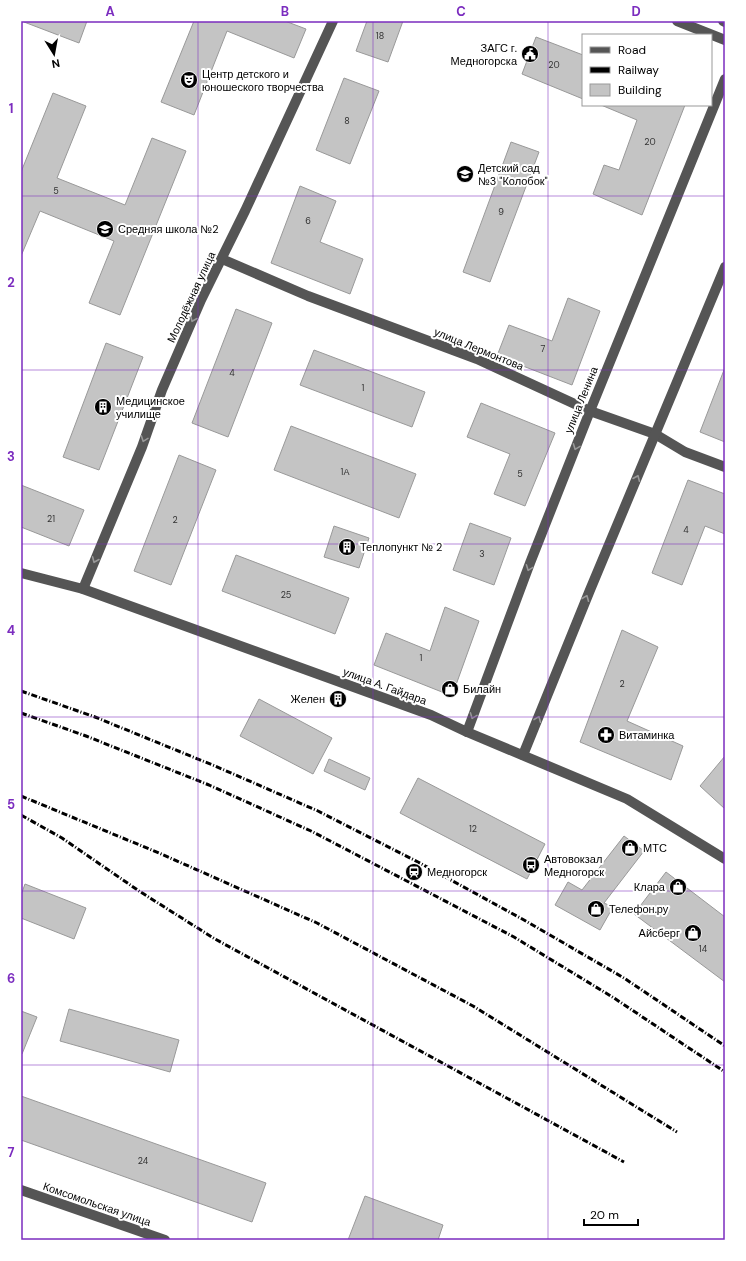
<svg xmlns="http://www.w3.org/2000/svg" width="746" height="1261" font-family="'DM Sans',sans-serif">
<rect width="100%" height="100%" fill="#fff"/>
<g fill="#c4c4c4" stroke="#999">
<path d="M24,21h63l-8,22 -55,-21z"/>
<path d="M194,21h91l21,8 -12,29 -67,-27 -33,84 -33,-13z"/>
<path d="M367,21h36l-15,41 -32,-11z"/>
<path d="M536,37l47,18v44l-61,-25z"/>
<path d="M344,78l35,13 -29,73 -34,-14z"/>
<path d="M53,93l33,13 -29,72 68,27 27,-67 34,13 -66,164 -31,-12 25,-62 -74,-30 -19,45v-84z"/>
<path d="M601,105h84l-43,110 -49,-21 11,-29 15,5 18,-50z"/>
<path d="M511,142l28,10 -49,130 -27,-10z"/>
<path d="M300,186l36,15 -16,41 43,17 -13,35 -79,-31z"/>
<path d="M568,298l32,13 -28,74 -75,-29 12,-31 43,16z"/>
<path d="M236,309l36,14 -44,114 -36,-14z"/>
<path d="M106,343l37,14 -44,113 -36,-13z"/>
<path d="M314,350l111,42 -13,35 -112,-42z"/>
<path d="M724,370l1,1v71l-25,-10z"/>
<path d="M481,403l74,30 -30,73 -31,-12 16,-40 -43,-17z"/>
<path d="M291,426l125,48 -17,44 -125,-48z"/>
<path d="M179,455l37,15 -45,115 -37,-14z"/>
<path d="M688,480l37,14v40l-20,-8 -23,59 -30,-12z"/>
<path d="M21,485l63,25 -15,36 -48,-19z"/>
<path d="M470,523l41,15 -17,47 -41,-15z"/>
<path d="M334,526l35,12 -10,30 -35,-11z"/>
<path d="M236,555l113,43 -14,36 -113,-43z"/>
<path d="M445,607l34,14 -27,75 -78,-31 12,-32 44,18z"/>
<path d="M622,630l36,17 -31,74 56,25 -12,34 -91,-38z"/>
<path d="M259,699l73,39 -19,36 -73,-38z"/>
<path d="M725,756v53l-25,-23z"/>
<path d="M329,759l41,19 -5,12 -41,-19z"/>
<path d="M418,778l127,66 -18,35 -127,-66z"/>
<path d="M624,836l20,15 -40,52 9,4 -13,23 -45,-25 13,-23 14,8z"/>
<path d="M666,872l59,45v65l-91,-68z"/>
<path d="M25,884l61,24 -12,31 -53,-21v-23z"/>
<path d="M69,1009l110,31 -9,32 -110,-31z"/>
<path d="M21,1011l16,6 -15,37h-1z"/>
<path d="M21,1096l245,87 -14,39 -231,-82z"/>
<path d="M365,1196l78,29 -5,15h-90z"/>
</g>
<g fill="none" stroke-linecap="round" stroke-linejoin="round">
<g stroke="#555" stroke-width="10">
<path d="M677,21l48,19"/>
<path d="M723,21l2,1"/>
<path d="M222,259l86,37 169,63 113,52 65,23 30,18 40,15"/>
<path d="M21,573l62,16 348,126 36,17 160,67 98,60"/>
<path d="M83,589l59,-142 20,-57 39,-90 44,-89 88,-190"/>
<path d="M467,732l63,-169 60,-152 135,-332"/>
<path d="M523,755l67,-165 135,-323"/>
<path d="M21,1190l144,50"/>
</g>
<g stroke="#000" stroke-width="3" stroke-dasharray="6 2 1 2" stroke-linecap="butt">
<path d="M21,691l74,26 120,49 103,45 100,51 106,58 100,58 101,68"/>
<path d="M21,713l65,23 123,49 102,46 203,106 100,61 111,74"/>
<path d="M21,796l138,57 158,70 156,83 204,126"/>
<path d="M21,815l41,23 77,53 76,48 409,223"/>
</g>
</g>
<defs><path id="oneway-chevron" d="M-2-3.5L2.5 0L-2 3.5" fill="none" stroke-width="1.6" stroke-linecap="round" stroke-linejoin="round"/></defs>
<g stroke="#999">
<use href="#oneway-chevron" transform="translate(193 319) rotate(113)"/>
<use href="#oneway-chevron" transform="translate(144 439) rotate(110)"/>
<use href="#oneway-chevron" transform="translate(576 447) rotate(111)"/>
<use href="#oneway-chevron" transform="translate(637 478) rotate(-67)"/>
<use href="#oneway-chevron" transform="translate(95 560) rotate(113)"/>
<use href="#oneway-chevron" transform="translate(529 568) rotate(111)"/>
<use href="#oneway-chevron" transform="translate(586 598) rotate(-68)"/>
<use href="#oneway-chevron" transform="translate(473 716) rotate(111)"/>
<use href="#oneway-chevron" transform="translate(538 719) rotate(-68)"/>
</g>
<path fill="none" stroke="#7b2cbf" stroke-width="1" stroke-opacity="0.55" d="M198,21v1219M373,21v1219M548,21v1219M21,196h704M21,370h704M21,544h704M21,717h704M21,891h704M21,1065h704"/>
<defs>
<g id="civic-disc" transform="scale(0.9)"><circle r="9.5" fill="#000" stroke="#fff"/><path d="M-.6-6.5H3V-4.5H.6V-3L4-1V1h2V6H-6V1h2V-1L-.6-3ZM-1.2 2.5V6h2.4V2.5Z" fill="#fff"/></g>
<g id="theatre-disc" transform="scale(0.9)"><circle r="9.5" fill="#000" stroke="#fff"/><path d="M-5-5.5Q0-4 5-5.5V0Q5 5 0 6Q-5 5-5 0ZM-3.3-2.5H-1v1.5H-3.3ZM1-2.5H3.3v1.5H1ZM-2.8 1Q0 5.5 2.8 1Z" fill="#fff"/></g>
<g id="school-disc" transform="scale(0.9)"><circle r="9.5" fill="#000" stroke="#fff"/><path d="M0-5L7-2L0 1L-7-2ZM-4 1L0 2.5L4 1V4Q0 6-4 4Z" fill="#fff"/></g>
<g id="building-disc" transform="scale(0.9)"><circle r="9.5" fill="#000" stroke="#fff"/><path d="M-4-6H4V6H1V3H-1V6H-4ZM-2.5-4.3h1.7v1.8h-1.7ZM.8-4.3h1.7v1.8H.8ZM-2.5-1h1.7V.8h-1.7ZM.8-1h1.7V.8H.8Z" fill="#fff"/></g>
<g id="shop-disc" transform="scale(0.9)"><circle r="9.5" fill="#000" stroke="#fff"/><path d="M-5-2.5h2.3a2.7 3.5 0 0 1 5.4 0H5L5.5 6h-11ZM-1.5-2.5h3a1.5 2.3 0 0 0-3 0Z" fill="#fff"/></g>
<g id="pharmacy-disc" transform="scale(0.9)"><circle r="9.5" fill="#000" stroke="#fff"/><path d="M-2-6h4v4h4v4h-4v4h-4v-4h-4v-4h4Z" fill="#fff"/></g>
<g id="bus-disc" transform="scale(0.9)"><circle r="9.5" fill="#000" stroke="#fff"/><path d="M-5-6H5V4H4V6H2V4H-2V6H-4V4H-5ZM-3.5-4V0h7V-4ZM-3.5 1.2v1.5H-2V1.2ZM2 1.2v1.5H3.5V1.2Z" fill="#fff"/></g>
<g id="station-disc" transform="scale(0.9)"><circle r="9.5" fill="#000" stroke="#fff"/><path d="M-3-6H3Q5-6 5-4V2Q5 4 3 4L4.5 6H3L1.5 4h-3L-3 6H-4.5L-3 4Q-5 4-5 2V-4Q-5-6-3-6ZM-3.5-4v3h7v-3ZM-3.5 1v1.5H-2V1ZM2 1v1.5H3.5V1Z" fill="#fff"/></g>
</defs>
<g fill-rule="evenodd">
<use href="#civic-disc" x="530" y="54"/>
<use href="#theatre-disc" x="189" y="80"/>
<use href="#school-disc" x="465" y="174"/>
<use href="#school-disc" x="105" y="229"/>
<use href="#building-disc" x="103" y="407"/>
<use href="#building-disc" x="347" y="547"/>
<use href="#shop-disc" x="450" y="689"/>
<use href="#building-disc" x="338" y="699"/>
<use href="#pharmacy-disc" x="606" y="735"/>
<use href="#shop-disc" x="630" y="848"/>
<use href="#bus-disc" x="531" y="865"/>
<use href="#station-disc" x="414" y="872"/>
<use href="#shop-disc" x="678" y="887"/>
<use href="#shop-disc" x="596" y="909"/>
<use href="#shop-disc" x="693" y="933"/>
</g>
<g text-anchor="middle" stroke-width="4" stroke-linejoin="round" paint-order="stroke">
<g font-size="9" fill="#313131">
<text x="380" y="39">18</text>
<text x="554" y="68">20</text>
<text x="347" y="124">8</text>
<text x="650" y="145">20</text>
<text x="56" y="194">5</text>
<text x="501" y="215">9</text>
<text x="308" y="224">6</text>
<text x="543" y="352">7</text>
<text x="232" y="376">4</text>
<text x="363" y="391">1</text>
<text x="345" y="475">1А</text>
<text x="520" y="477">5</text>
<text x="51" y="522">21</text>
<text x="175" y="523">2</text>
<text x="686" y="533">4</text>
<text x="482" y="557">3</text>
<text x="286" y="598">25</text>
<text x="421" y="661">1</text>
<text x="622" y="687">2</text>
<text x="473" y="832">12</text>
<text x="703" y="952">14</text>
<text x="143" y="1164">24</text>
</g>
<g font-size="11" fill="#000" stroke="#fff" text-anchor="start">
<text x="517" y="52" text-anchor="end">ЗАГС г.<tspan x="517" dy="13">Медногорска</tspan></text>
<text x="202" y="78">Центр детского и<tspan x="202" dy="13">юношеского творчества</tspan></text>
<text x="478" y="172">Детский сад<tspan x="478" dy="13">№3 "Колобок"</tspan></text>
<text x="118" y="233">Средняя школа №2</text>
<text x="116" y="405">Медицинское<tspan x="116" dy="13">училище</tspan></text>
<text x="360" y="551">Теплопункт № 2</text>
<text x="463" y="693">Билайн</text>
<text x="325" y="703" text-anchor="end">Желен</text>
<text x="619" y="739">Витаминка</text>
<text x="643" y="852">МТС</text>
<text x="544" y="863">Автовокзал<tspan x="544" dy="13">Медногорск</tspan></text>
<text x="427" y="876">Медногорск</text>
<text x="665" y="891" text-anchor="end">Клара</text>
<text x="609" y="913">Телефон.ру</text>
<text x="680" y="937" text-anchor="end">Айсберг</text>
</g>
<g font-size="11" fill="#000" stroke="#fff">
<text transform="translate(191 297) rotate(-65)" y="4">Молодёжная улица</text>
<text transform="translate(479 349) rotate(22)" y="4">улица Лермонтова</text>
<text transform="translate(581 400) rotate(-68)" y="4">улица Ленина</text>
<text transform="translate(385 686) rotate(20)" y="4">улица А. Гайдара</text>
<text transform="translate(97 1204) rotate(19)" y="4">Комсомольская улица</text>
</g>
</g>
<rect width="746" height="1261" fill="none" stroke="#ffffff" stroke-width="44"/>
<rect x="582" y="34" width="130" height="72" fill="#ffffff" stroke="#999999"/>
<rect x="590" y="47" width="20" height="6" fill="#555555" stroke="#999999"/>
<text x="618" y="54" font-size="12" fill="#000000">Road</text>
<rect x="590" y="67" width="20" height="6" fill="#000000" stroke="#999999"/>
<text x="618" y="74" font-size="12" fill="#000000">Railway</text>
<rect x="590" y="84" width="20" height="12" fill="#c4c4c4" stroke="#999999"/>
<text x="618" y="94" font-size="12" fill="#000000">Building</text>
<g transform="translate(54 54) rotate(169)" stroke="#ffffff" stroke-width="3" paint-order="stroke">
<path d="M0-3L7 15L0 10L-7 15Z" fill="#000000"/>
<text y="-6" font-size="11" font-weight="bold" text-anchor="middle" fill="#000000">N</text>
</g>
<path d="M584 1219v6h54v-6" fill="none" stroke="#000000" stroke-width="2"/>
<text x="590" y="1219" font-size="12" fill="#000000" stroke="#ffffff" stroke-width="3" paint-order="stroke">20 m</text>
<rect x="22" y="22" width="702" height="1217" fill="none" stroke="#7b2cbf" stroke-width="1.5"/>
<g font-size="13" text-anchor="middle" font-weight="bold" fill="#7b2cbf">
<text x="110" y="16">A</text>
<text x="285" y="16">B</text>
<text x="461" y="16">C</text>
<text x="636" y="16">D</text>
<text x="11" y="113">1</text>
<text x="11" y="287">2</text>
<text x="11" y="461">3</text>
<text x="11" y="635">4</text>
<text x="11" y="809">5</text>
<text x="11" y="983">6</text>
<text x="11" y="1157">7</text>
</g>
</svg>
